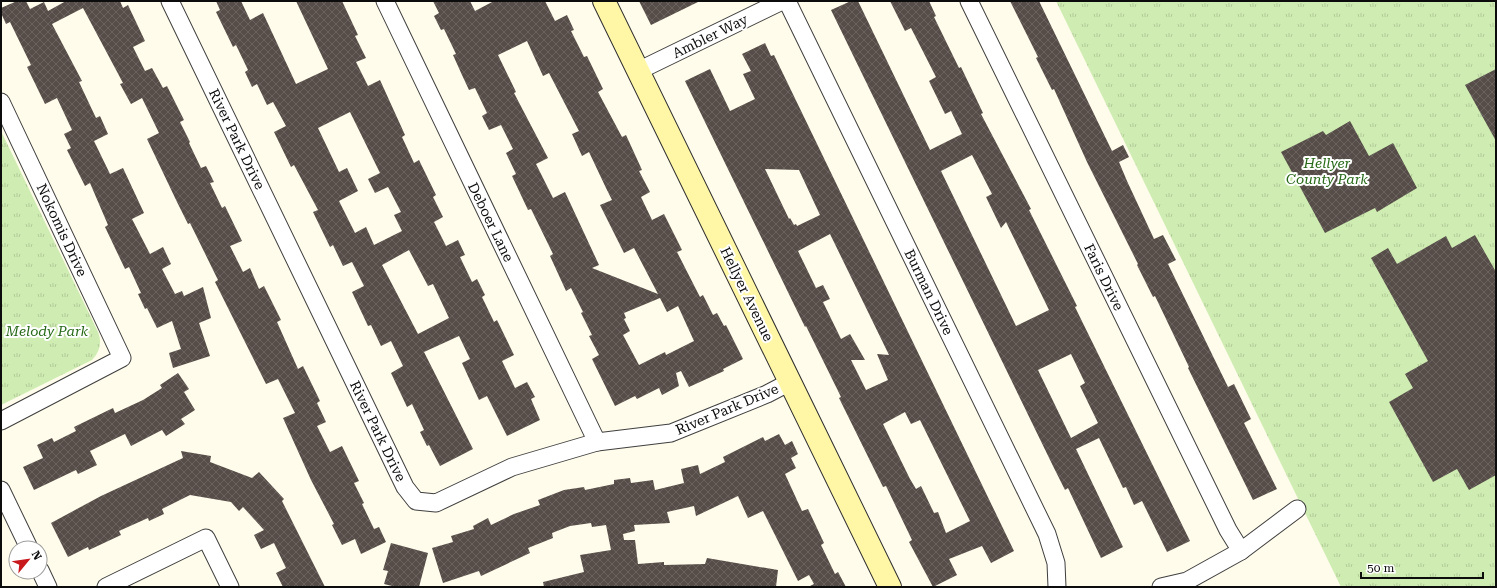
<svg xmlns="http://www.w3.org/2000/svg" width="1497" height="588" font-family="'Roboto Serif',serif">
<defs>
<pattern id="grass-tufts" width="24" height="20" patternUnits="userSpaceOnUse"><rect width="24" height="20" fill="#cfedb2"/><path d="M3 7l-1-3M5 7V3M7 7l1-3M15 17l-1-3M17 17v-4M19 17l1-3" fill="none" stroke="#b1ca98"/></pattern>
<pattern id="building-cross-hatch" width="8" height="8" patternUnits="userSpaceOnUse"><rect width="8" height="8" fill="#564d48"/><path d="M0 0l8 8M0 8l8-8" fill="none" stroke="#69625e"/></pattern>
</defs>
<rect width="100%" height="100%" fill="#fffceb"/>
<g fill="url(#grass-tufts)">
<path d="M1056,1h440v586h-155z"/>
<path d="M1,131l97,201c4,11 2,19 -6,28l-91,45z"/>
</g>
<g fill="url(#building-cross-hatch)" fill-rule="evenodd">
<path d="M17,1h9l4,8 14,-7 4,9 18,-10h54l3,7 5,-3 17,36 -12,6 12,24 7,-3 11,20 4,-2 17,34 -4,2 10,20 -1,1 12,25 5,-2 8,16 -4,1 12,25 3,-2 17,35 -12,5 13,26 7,-4 9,21 5,-3 17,34 -4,2 21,47 5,-3 17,35 -3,2 9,19 -9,4 13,26 12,-6 17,35 -5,2 10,20 -2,1 12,25 5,-2 7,15 -25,12 -6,-15 -13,6 -10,-20 2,-1 -23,-44 -28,-62 12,-5 -17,-34 -12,5 -51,-102 3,-2 -28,-57 -2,1 -11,-22 -30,-63 12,-6 -17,-35 -11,6 -11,-20 3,-1 -40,-75 -31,16 30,57 -3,1 17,36 4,-2 8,18 -14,7 16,33 13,-6 21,45 -12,6 18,35 13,-7 8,17 -9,5 13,25 7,-3 2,5 19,-9 8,31 -12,5 11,33 -37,12 -4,-15 12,-4 -9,-28 -15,7 -10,-20 -2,1 -7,-15 3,-1 -12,-26 -4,2 -20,-42 3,-2 -18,-42 -5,3 -18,-36 4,-2 -7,-14 8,-4 -15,-32 -12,6 -18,-37 4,-2 -21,-43 -4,2 -5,-11v-5z"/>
<path d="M216,1h25l9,19 13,-7 33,71 32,-15 -32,-68h46l16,34 -3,1 11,22 -10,4 12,24 12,-6 25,55 -3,2 12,26 5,-3 17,35 -3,2 10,20 -9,5 12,24 12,-6 7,15 -5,2 12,25 5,-3 8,16 -3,2 12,25 3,-2 17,35 -12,6 13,27 12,-6 8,15 -4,2 9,21 -33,16 -20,-40 -8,4 -17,-37 8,-4 -11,-23 -35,16 49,97 -33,17 -11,-21 -2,1 -7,-14 4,-2 -12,-26 -5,3 -16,-34 12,-7 -12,-25 -10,5 -10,-21 -3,1 -16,-34 12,-6 -12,-24 -9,4 -10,-21 -3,2 -17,-35 5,-2 -24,-45 -3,2 -17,-35 12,-6 -13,-24 -6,3 -10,-21 -5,3 -7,-15 3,-2 -12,-25 -3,2 -17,-35 4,-2zM350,112l30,61 -12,6 7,14 13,-6 13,25 -7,3 8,16 -28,14 -8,-18 -11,6 -16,-32 19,-10 -11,-23 -8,4 -21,-44zM409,250l19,36 5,-2 16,34 -31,16 -36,-69z"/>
<path d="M433,1h37l5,10 19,-10h51l10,20 12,-6 7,15 -3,1 13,26 3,-1 16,33 -5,3 24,45 4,-2 16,35 -3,1 11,21 -9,5 11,23 12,-6 18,36 -5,2 23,45 3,-2 10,20 4,-2 7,13 2,-1 17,34 -20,10 1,2 -35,16 -8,-16 -5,2 3,13 -17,9 -3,-7 -22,11 -2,-3 -20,10 -23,-47 7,-4 -10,-19 3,-1 -11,-22 2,-1 -12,-24 -5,3 -16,-35 3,-2 -22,-45 -3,1 -16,-34 4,-2 -10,-21 7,-4 -12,-24 -12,5 -7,-14 5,-3 -12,-25 -6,2 -7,-15 -9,-20 3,-1 -12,-25 -3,1 -7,-14 5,-3zM527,41l16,35 6,-3 30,58 -7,3 10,22 7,-4 17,36 6,12 -12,5 24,48 10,-5 24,46 -66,-26 7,-3 -34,-73 -12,6 -17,-34 12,-6 -34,-65 2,-1 -18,-37zM660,298l7,14 11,-6 16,35 -28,14 -1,-3 -26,13 -16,-30 7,-4 -6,-12 2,-1 -2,-5z"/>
<path d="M639,1h61l-49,24z"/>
<path d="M851,1h7l72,149 32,-16 -11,-23 -6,3 -16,-33 7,-4 -25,-49 -6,3 -15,-30h39l7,15 -2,1 25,51 2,-1 22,46 -2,1 50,95 -2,1 48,96 -2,1 115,234 -23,11 -25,-51 -8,4 -8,-18 -3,1 -24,-50 -23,11 47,98 -22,11 -33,-70 -3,2 -12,-24 -222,-456zM972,155l20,39 -6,3 15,31 5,-6 43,88 -33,16 -75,-155zM1071,354l14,29 -5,3 18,37 -27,15 -33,-68z"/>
<path d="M1010,1h29l73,150 11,-6 6,12 -10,5 8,19 27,58 9,-4 13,25 -8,4 60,123 6,-3 17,35 -7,4 33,66 -24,11 -65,-132 1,-1 -34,-71 -2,1 -16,-32 1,-1 -51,-102 -33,-73 -2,1 -16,-32 2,-1z"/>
<path d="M765,43l6,13 3,-1 240,496 -23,12 -9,-17 -33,13 8,16 -24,12 -24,-45 3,-2 -26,-54 -3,1 -44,-89 2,-1 -35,-71 -1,1 -120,-246 25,-12 20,42 25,-12 -12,-25 8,-3 -9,-17zM765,169l34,1 21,45 -23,11 -1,-2 -2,1 -4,-7 -1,1zM830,234l59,121 -12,-1 11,26 -22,10 -15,-30h14l-15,-26 -9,5 -18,-37 7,-3 -7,-14 -7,3 -18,-37zM905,412l6,12 9,-4 50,101 -24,12 -8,-21 -4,1 -13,-27 -5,3 -6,-10 -27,-55z"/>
<path d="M1496,69v72l-31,-56z"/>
<path d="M1350,121l19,35 24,-13 24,45 -40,24 -2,-4 -50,25 -44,-81 42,-21 3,4z"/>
<path d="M1475,235l21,37v203l-27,15 -12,-21 -24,13 -44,-80 24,-14 -8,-14 23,-13 -57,-103 17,-10 9,16 49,-28 6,12z"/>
<path d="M178,373l11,16 -5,3 11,18 -14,9 4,5 -19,12 -4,-6 -31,16 -6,-12 -35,17 7,14 -19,9 -2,-4 -42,20 -11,-23 20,-9 -6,-13 15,-7 2,4 22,-11 -2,-4 39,-19 2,5 28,-13 19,-12 -2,-3z"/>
<path d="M779,434l6,11 7,-4 6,13 -7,4 5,10 -11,6 17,37 6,-2 16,34 -3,2 14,29 3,-2 8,15h-38l6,-3 -5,-9 -11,6 -35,-70 -15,7 -10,-22 -42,20 -2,-10 -27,6 3,11 -36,2 1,6 -12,3 1,6h11l3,24 26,-2v3l41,-1 2,-6 71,12 -2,17h-232l-1,-5 41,-10 -4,-17 31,-5 -5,-25 -14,2 -1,-4 -21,3 -18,7 1,5 -25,10 2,5 -49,23 -2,-5 -36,12 -11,-35 21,-6 -2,-6 23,-7 -1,-3 15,-8 3,7 23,-11 26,-9 -2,-5 26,-10 20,-3 1,3 29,-6v-4l16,-2 1,5 22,-3 2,10 29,-7 -3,-14 17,-4 2,9 25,-12 -2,-5 40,-20 2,4z"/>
<path d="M181,451l30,5 -1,6 42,16 7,-6 25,27 -2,2 43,86h-42l-7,-14 10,-5 -12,-25 -13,6 -7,-14 10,-5 -21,-23 -4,4 -8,-9 -41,-7 -28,14 2,5 -15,7 -1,-3 -29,13 2,4 -32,15 -1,-3 -20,10 -17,-34 50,-27 82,-38z"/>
<path d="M391,543l37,10 -9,34h-23l-12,-3 4,-13 -5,-1z"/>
</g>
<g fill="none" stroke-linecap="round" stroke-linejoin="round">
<g stroke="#3f3f3f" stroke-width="19">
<g id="street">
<path d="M170,1l235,486 11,14 20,2 76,-36 85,-25 74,-9 96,-39 23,-12"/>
<path d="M385,1l212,441"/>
<path d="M787,1l260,533 9,29 1,24"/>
<path d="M969,1l259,529 13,21"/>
<path d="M638,71l144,-70"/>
<path d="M1,102l121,256 -121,63"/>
<path d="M1,490l28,58"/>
<path d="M40,570l8,17"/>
<path d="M106,587l100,-49 24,49"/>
<path d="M1161,587l26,-6 54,-30 56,-42"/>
</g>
</g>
<g stroke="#2e2e2e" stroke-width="24">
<path id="secondary" d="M604,1l286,586"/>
</g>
<use href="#street" stroke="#fff" stroke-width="17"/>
<use href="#secondary" stroke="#fff7a6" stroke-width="22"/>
</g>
<g text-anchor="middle" stroke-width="4" stroke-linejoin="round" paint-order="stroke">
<g font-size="14" fill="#0c0c0c" stroke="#fff">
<text transform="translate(710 36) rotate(-26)" y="5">Ambler Way</text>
<text transform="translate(237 139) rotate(64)" y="5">River Park Drive</text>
<text transform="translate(491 222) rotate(64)" y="5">Deboer Lane</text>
<text transform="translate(62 230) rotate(65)" y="5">Nokomis Drive</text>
<text transform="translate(1104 277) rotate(64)" y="5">Faris Drive</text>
<text transform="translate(929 292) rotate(64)" y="5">Burman Drive</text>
<text transform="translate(747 294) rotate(64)" y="5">Hellyer Avenue</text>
<text transform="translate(727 409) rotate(-23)" y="5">River Park Drive</text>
<text transform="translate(378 431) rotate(64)" y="5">River Park Drive</text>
</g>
<g font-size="14" font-style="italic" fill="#266917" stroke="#fff">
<text x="1327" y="168">Hellyer<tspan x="1327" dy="16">County Park</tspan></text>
<text x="47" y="336">Melody Park</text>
</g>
</g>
<rect width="1497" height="588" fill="none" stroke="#0c0c0c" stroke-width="4"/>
<g transform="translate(28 560) rotate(61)"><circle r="19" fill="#ffffff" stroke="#9e9e9e"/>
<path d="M0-3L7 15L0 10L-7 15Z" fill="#c8191d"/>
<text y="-6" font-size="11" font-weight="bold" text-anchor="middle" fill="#0c0c0c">N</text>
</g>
<path d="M1361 572v6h122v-6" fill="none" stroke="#0c0c0c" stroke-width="2"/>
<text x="1367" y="572" font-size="12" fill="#0c0c0c" stroke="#ffffff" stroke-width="3" paint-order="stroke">50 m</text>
</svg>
